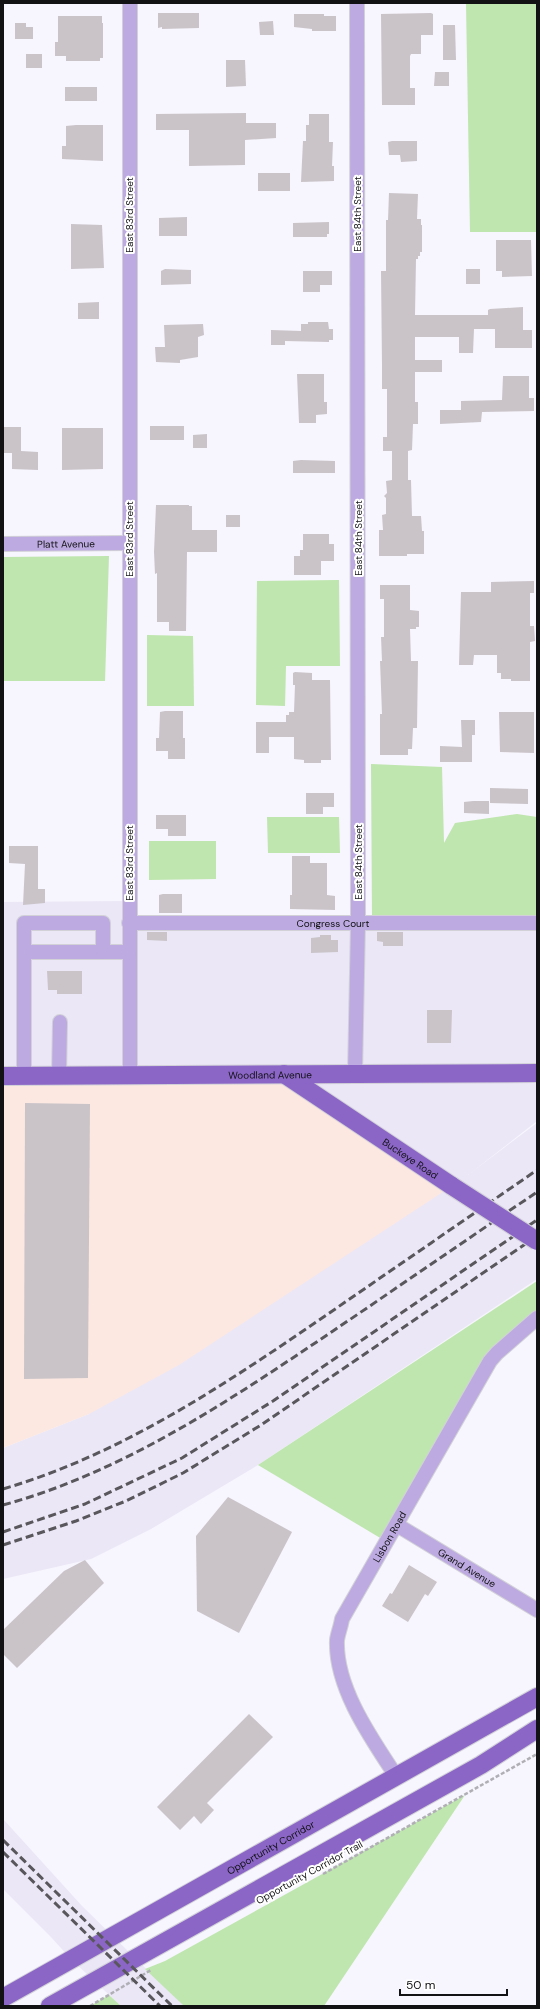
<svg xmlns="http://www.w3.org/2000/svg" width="540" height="2009" font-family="'DM Sans',sans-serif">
<rect width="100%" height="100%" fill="#f7f5fd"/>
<g fill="#ebe7f6">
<path d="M129,901v22h408v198l-69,54 69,-52v156l-279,186 -107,64 -60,30 -88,20v-131l86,-34 -86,-338v-174z"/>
<path d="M3,1819l79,87 102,100h-63l-50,-47 -20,-22 -48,-48z"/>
</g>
<path fill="#fce8e1" d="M284,1074l168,112 -273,179 -90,49 -86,34v-372z"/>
<g fill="#bee6ae">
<path d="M466,3h70l1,229h-67z"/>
<path d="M109,556l-4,125h-102v-124z"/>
<path d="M339,580l1,86h-54l-1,40 -29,-1 1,-124z"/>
<path d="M147,635l46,1 1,70h-47z"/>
<path d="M371,764l71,3 2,76 11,-20 62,-9 20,3v99l-165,2z"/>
<path d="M267,817h72l1,36h-72z"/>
<path d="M149,841h67v38l-67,1z"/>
<path d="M537,1281v37l-40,35 -110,189 -129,-77z"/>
<path d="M465,1795l-141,211h-140l-39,-37 20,-8z"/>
<path d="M109,1995l12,11h-31z"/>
</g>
<g fill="#cac4c9">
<path d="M158,13h41v15l-37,1v-2l-4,1z"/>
<path d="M431,13l2,1v21h-12v19h-10l-1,2v32h5v17h-33l-1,-91z"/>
<path d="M294,14h30v2h12v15h-24v-2l-18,-2z"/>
<path d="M58,16h44v7h1v35h-3v3h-34v-5h-11v-14h3z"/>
<path d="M273,21l1,14h-14l-1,-13z"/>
<path d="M15,23h11v4h7v12h-18z"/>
<path d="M443,25h12l1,35h-13z"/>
<rect x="26" y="54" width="16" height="14"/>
<path d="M226,60h19l1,26 -20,1z"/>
<path d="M435,72h14v14h-15z"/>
<rect x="65" y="87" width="32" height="14"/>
<path d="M246,113v10h30v15l-31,2v25l-56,1v-36h-33v-16z"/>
<path d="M309,114h20v28h4l-1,24h2v15l-33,1 2,-41h3v-16h3z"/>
<path d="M76,125h27v36l-41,-2v-13h4v-20z"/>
<path d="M392,141h25v20l-16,1 -1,-7h-11l-1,-13z"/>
<rect x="258" y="173" width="32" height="18"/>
<path d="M389,193l29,1 -1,25h4v6h1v27h-2v4h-2v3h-2l-1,56h73v-5l2,-1 33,-2v23h9v18h-37v-19h-21l-1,24h-14v-16h-44v23h27v12h-27v30h3v22h-5l-1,26 -4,1v29h3l1,36h9l1,15h2v23h-17v2h-28v-26h4l-1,-15 4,-1v-16l-2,-2 3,-3 -1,-12 6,-1v-29h-9v-14h4v-48h-5v-24l-1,-94h5v-51h2z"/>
<path d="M187,217v19h-28v-18z"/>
<path d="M329,222v12h-2v3h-34v-14z"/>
<path d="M71,224l31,1 2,43 -33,1z"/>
<path d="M496,240h35l1,36 -30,1v-6h-6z"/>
<path d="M165,269l26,1v14l-30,1v-14z"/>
<rect x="466" y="269" width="14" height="15"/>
<path d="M303,271h29v14h-12v7h-17z"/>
<path d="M99,302v17h-21v-16z"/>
<path d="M308,322h20l1,7h4v11h-4v2l-44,-1v4h-14v-15l30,1v-7h7z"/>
<path d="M203,324l1,11 -6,2v20l-18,3v3l-24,-1 -1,-15h10l-1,-22z"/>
<path d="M297,374h27v28h3v12l-11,1v8h-17z"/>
<path d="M503,376h26v22h5v13l-52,1 -1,10 -41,2v-14h21v-9l41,-1z"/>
<rect x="150" y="426" width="34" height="14"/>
<path d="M3,427h18v24l17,1v18l-26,-1v-16h-9z"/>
<path d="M62,428h41v41l-41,1z"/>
<path d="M207,434v14h-14v-13z"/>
<path d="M301,460l34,1v12h-42v-12z"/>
<path d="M156,505h33v1h3v24h25v22h-30l-1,79h-17v-9h-12v-49l-2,1 -1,-22z"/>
<rect x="226" y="515" width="14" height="12"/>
<path d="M303,534h26v10h5v17h-13v14h-27v-19h6v-6h3z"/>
<path d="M534,581v12h-4v33h4l1,15 -5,1v39h-19v-2h-10v-6h-4v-18h-23l-1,10h-14l2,-73h30v-10z"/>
<path d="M380,585h30v25l9,1v16h-3v2h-6l1,32h7l-1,67h-4l-1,21h-4v6h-28v-41h2l-2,-53h2l-1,-24h3v-38h-4z"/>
<path d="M295,672l17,1v7h18l1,80h-10v3h-17v-3l-10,-1v-22h-25v16h-13v-31h30v-7h3v-3h5l1,-27h-2v-12z"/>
<path d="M165,711h18v27h2v21h-17v-8h-12v-13h3l1,-26z"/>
<path d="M499,712h35v41l-34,-1z"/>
<path d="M461,720h14v15h-3v27h-32v-16l22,1z"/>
<path d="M490,788l38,1v15l-38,-1z"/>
<path d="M306,793h28v14h-11v7h-17z"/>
<path d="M473,801h16v13l-25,-1v-11z"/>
<path d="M156,815h30v21h-18v-7h-12z"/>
<path d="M9,846h29v43h7v14l-22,2 2,-41 -16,-1z"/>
<path d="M292,856h18v7h17v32l8,1v14l-45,-1v-14h2z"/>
<path d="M163,894h19v19h-23v-18z"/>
<path d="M147,932h20v9l-20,-1z"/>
<path d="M377,932h26v14h-20v-4l-6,-1z"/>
<path d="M320,935h11v5h7v12l-27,1v-15l9,-1z"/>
<path d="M47,971h35v23h-25v-4h-9z"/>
<path d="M427,1010h25l-1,33h-24z"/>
<path d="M25,1103l65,1 -2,274 -64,1z"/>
<path d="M228,1497l64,35 -53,101 -42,-22 -1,-75z"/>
<path d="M85,1560l19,23 -87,85 -14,-14v-24l61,-59z"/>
<path d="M409,1565l28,17 -9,14 -3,-2 -17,28 -26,-16 8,-13 2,1z"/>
<path d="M249,1714l24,23 -66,66 7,7 -13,14 -7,-8 -14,14 -23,-23z"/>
</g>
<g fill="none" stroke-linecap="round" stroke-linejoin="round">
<g stroke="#d2d1d8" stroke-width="16">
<g id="minor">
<path d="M130,3v1072"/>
<path id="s1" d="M3,544l126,-1"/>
<path id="s2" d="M129,923h408"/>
<path d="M24,952h105"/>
<path d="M355,1074l3,-151 -1,-920"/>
<path d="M24,1075v-152h79v29"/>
<path d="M59,1075l1,-53"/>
<path id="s3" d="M397,1525l140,85"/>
<path id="s4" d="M396,1776c-25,-38 -61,-89 -59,-136 1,-7 4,-14 5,-21l148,-258 7,-8 40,-35"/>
</g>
</g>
<g stroke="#d2d1d8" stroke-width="20">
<g id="major">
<path id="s5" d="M284,1074l168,112"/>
<path id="s6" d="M3,1076l534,-3"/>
<path id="s7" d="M3,1998l534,-301"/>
<path d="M50,2006l431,-241 56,-36"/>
</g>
</g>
<g stroke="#b1afb6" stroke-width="2.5" stroke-dasharray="4 2" stroke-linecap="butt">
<path d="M323,1874l214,-120"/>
<path d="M90,2006l61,-36"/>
</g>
<use href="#minor" stroke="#bcaae0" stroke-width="14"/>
<use href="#major" stroke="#8b66c7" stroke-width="18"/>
<g stroke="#59575c" stroke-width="3" stroke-dasharray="8 4" stroke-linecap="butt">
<path d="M3,1489c119,-35 221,-104 322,-173 71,-49 141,-97 212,-146"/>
<path d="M3,1505c121,-33 227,-105 330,-174 68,-46 136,-93 204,-139"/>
<path d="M3,1532l82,-28 97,-46 91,-57 264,-181"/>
<path d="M3,1545l73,-24 50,-20 57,-28 78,-48 276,-189"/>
<path d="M3,1840l169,166"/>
<path d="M3,1852l157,154"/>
</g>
<g stroke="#d2d1d8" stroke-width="20" stroke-linecap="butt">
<path id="major-bridge" d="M452,1186l85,55"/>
</g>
<use href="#major-bridge" stroke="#8b66c7" stroke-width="18"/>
</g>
<g text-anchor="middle" stroke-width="4" stroke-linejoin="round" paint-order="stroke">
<g font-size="10" fill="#121114" stroke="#fff">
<text transform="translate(357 214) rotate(-90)" y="4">East 84th Street</text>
<text transform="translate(129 215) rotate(-90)" y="4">East 83rd Street</text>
<text transform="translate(358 538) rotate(-90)" y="4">East 84th Street</text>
<text transform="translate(129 539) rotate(-90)" y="4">East 83rd Street</text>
<text dy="4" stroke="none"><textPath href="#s1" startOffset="63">Platt Avenue</textPath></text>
<text transform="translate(358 862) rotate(-90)" y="4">East 84th Street</text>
<text transform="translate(129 863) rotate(-90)" y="4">East 83rd Street</text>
<text dy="4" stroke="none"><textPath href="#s2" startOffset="204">Congress Court</textPath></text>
<text dy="4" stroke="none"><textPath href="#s6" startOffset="267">Woodland Avenue</textPath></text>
<text dy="4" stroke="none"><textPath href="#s5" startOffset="152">Buckeye Road</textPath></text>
<text dy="4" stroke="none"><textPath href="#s4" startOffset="267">Lisbon Road</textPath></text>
<text dy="4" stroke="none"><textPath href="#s3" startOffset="82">Grand Avenue</textPath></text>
<text dy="4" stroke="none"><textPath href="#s7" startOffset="307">Opportunity Corridor</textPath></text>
<text transform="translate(309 1872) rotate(-29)" y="4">Opportunity Corridor Trail</text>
</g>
</g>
<rect width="540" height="2009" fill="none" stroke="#121114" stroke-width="8"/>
<path d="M400 1989v6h107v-6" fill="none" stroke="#121114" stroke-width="2"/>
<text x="406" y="1989" font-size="12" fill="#121114" stroke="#ffffff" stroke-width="3" paint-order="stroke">50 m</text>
</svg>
